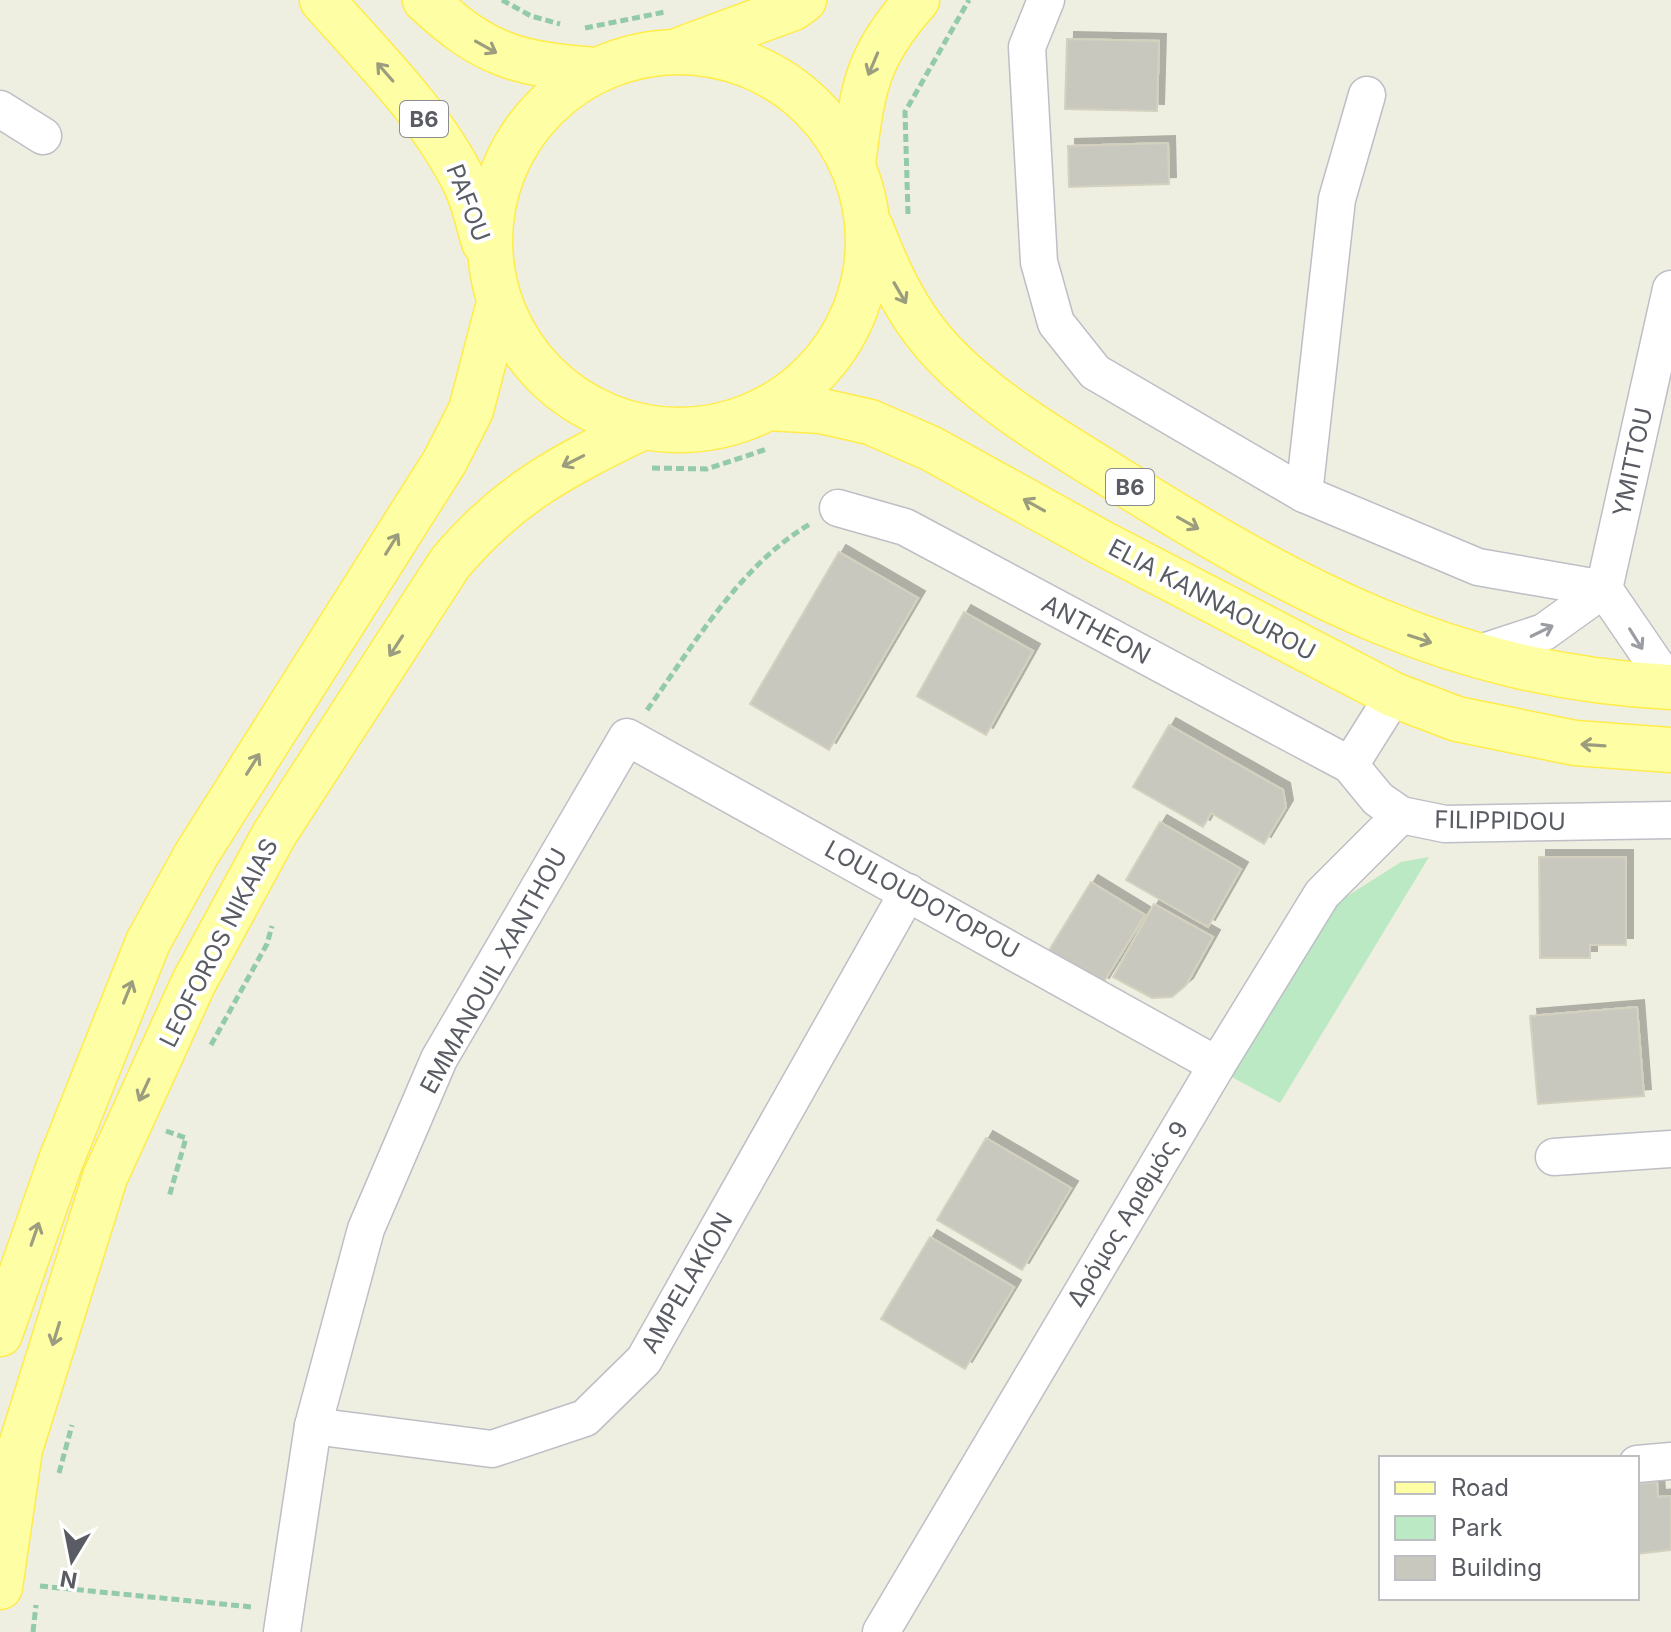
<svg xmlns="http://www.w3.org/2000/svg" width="1671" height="1632" font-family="Inter,sans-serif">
<defs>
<filter id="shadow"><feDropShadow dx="7" dy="-7" stdDeviation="0" flood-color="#0004"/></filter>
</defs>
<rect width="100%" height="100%" fill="#eeeee1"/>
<path fill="#bbe9c3" d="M1429,857l-149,246 -50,-27 100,-169 71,-45z"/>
<g fill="#c9c8be" stroke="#d4d1bf" stroke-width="2" filter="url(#shadow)">
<path d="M1067,39l92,2 -2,70 -92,-2z"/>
<path d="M1168,143l1,41 -100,3 -1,-41z"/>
<path d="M839,552l79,46 -89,152 -79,-46z"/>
<path d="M964,612l69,39 -47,84 -69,-39z"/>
<path d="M1169,725l114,65 3,17 -22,37 -53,-31 -8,14 -70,-40z"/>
<path d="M1160,822l81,47 -33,58 -82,-47z"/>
<path d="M1539,857h87v88h-36v13h-50z"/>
<path d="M1091,882l54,33 -43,70 -54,-33z"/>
<path d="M1154,904l59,33 -27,48 -14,12 -20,1 -39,-21z"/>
<path d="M1637,1007l7,89 -106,8 -8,-88z"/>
<path d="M986,1138l85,50 -49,82 -85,-50z"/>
<path d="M930,1237l84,50 -49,82 -84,-50z"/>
<path d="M1657,1482l1,15 13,-1v54l-34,4v-70z"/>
</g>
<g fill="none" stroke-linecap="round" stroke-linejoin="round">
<g stroke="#bebfc6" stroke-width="39">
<g id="minor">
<path d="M1046,0l-19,47 12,215 17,61 39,49 209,122 174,73 126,22"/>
<path d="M0,109l43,27"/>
<path d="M1304,494l33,-295 30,-104"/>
<path d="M838,508l67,19 445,238 28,34 23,16 44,9 226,-4"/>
<path d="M1604,589l67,98"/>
<path d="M1471,656l73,-24 60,-43 67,-300"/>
<path d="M1350,765l44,-70"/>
<path d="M1554,1157l117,-8"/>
<path d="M313,1426l179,23 93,-31 59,-58 264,-468"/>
<path d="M1637,1464l34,-3"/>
<path d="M282,1632l31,-206 53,-197 73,-170 188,-322 590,328"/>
<path d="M881,1632l336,-567 105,-171 79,-79"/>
</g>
</g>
<g stroke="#ffec49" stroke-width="47">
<g id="major">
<path d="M322,0c51,58 109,114 143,183 9,18 13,40 19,59"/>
<path d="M425,0c59,55 91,64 170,70"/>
<path d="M682,49l111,-41 11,-8"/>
<circle cx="679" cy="241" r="189"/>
<path d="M853,163c10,-74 12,-105 64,-163"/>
<path d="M871,228c16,41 34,82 64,116 45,52 120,97 179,133 182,114 337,199 557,210"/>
<path d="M769,408l52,3 49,11 60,26 172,95 292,152 63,24 118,24 96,7"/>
<path d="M0,1334l60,-171 88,-221 48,-87 249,-394 26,-51 28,-107"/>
<path d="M0,1587l20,-138 85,-272 89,-195 81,-149 175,-270c59,-70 113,-97 193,-136"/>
</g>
</g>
<g stroke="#93caac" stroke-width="5" stroke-dasharray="8 4" stroke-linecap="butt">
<path d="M502,0l29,16 29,8"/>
<path d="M585,28l80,-16"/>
<path d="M908,214l-3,-102 64,-112"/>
<path d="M652,468l55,1 60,-20"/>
<path d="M647,710c46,-64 93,-145 163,-186"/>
<path d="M211,1045l56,-101 5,-18"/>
<path d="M166,1131l20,7 -17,59"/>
<path d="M59,1473l13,-48"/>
<path d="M40,1586l212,21"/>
<path d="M33,1632l3,-27"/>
</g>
<use href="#minor" stroke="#fff" stroke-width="36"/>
<use href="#major" stroke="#feffa5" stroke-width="44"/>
</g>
<defs><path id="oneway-shaft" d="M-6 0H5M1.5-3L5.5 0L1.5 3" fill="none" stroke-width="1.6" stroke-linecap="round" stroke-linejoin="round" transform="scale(2)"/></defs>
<g stroke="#9c9d7e">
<use href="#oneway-shaft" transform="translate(486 47) rotate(29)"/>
<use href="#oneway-shaft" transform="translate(873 64) rotate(113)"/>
<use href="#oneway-shaft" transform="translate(385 72) rotate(-131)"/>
<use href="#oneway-shaft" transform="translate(900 293) rotate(60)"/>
<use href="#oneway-shaft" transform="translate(573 461) rotate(153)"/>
<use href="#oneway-shaft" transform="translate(1034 505) rotate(-151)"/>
<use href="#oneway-shaft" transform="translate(1188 523) rotate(29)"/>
<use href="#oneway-shaft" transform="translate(392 544) rotate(-58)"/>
<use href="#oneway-shaft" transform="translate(1420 639) rotate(18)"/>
<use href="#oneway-shaft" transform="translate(396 646) rotate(123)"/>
<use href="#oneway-shaft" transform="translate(1593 745) rotate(-176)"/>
<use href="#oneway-shaft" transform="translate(253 764) rotate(-58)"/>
<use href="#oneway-shaft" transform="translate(128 992) rotate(-68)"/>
<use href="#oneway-shaft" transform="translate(144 1090) rotate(115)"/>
<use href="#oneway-shaft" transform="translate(35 1234) rotate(-71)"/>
<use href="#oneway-shaft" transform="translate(56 1334) rotate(107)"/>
</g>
<g stroke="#9c9da2">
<use href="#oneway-shaft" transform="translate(1542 631) rotate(-26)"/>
<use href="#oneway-shaft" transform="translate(1636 639) rotate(58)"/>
</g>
<g text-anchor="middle" stroke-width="8" stroke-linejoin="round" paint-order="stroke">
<g fill="#fff" stroke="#8c8d92" stroke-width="2">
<rect x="400" y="101" width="48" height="36" rx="6"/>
<rect x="1106" y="469" width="48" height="36" rx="6"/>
</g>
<g font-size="22" font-weight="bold" fill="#5a5c64">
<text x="424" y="127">B6</text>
<text x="1130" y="495">B6</text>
</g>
<g font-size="24" fill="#5a5c64" stroke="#fff">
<text transform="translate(468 203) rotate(69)" y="8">PAFOU</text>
<text transform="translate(1633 462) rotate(-78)" y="8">YMITTOU</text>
<text transform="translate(1212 600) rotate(28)" y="8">ELIA KANNAOUROU</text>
<text transform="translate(1096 630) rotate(28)" y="8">ANTHEON</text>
<text transform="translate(1500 821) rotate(1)" y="8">FILIPPIDOU</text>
<text transform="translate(922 900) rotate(29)" y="8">LOULOUDOTOPOU</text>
<text transform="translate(219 943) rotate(-63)" y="8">LEOFOROS NIKAIAS</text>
<text transform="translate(494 971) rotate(-61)" y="8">EMMANOUIL XANTHOU</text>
<text transform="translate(1128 1214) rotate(-59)" y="8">Δρόμος Αριθμός 9</text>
<text transform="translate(687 1283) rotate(-60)" y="8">AMPELAKION</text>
</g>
</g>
<rect x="1379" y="1456" width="260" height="144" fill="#ffffff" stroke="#bdbec1" stroke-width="2"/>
<rect x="1395" y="1482" width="40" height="12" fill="#feffa5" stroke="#bdbec1" stroke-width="2"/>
<text x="1451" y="1496" font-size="24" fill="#5a5c64">Road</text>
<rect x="1395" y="1516" width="40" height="24" fill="#bbe9c3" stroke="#bdbec1" stroke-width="2"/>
<text x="1451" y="1536" font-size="24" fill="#5a5c64">Park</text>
<rect x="1395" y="1556" width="40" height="24" fill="#c9c8be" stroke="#bdbec1" stroke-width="2"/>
<text x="1451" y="1576" font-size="24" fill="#5a5c64">Building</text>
<g transform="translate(72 1560) rotate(190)" stroke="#ffffff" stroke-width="6" paint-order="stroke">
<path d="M0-6L14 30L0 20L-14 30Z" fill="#5a5c64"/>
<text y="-12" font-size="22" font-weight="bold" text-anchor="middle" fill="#5a5c64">N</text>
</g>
</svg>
